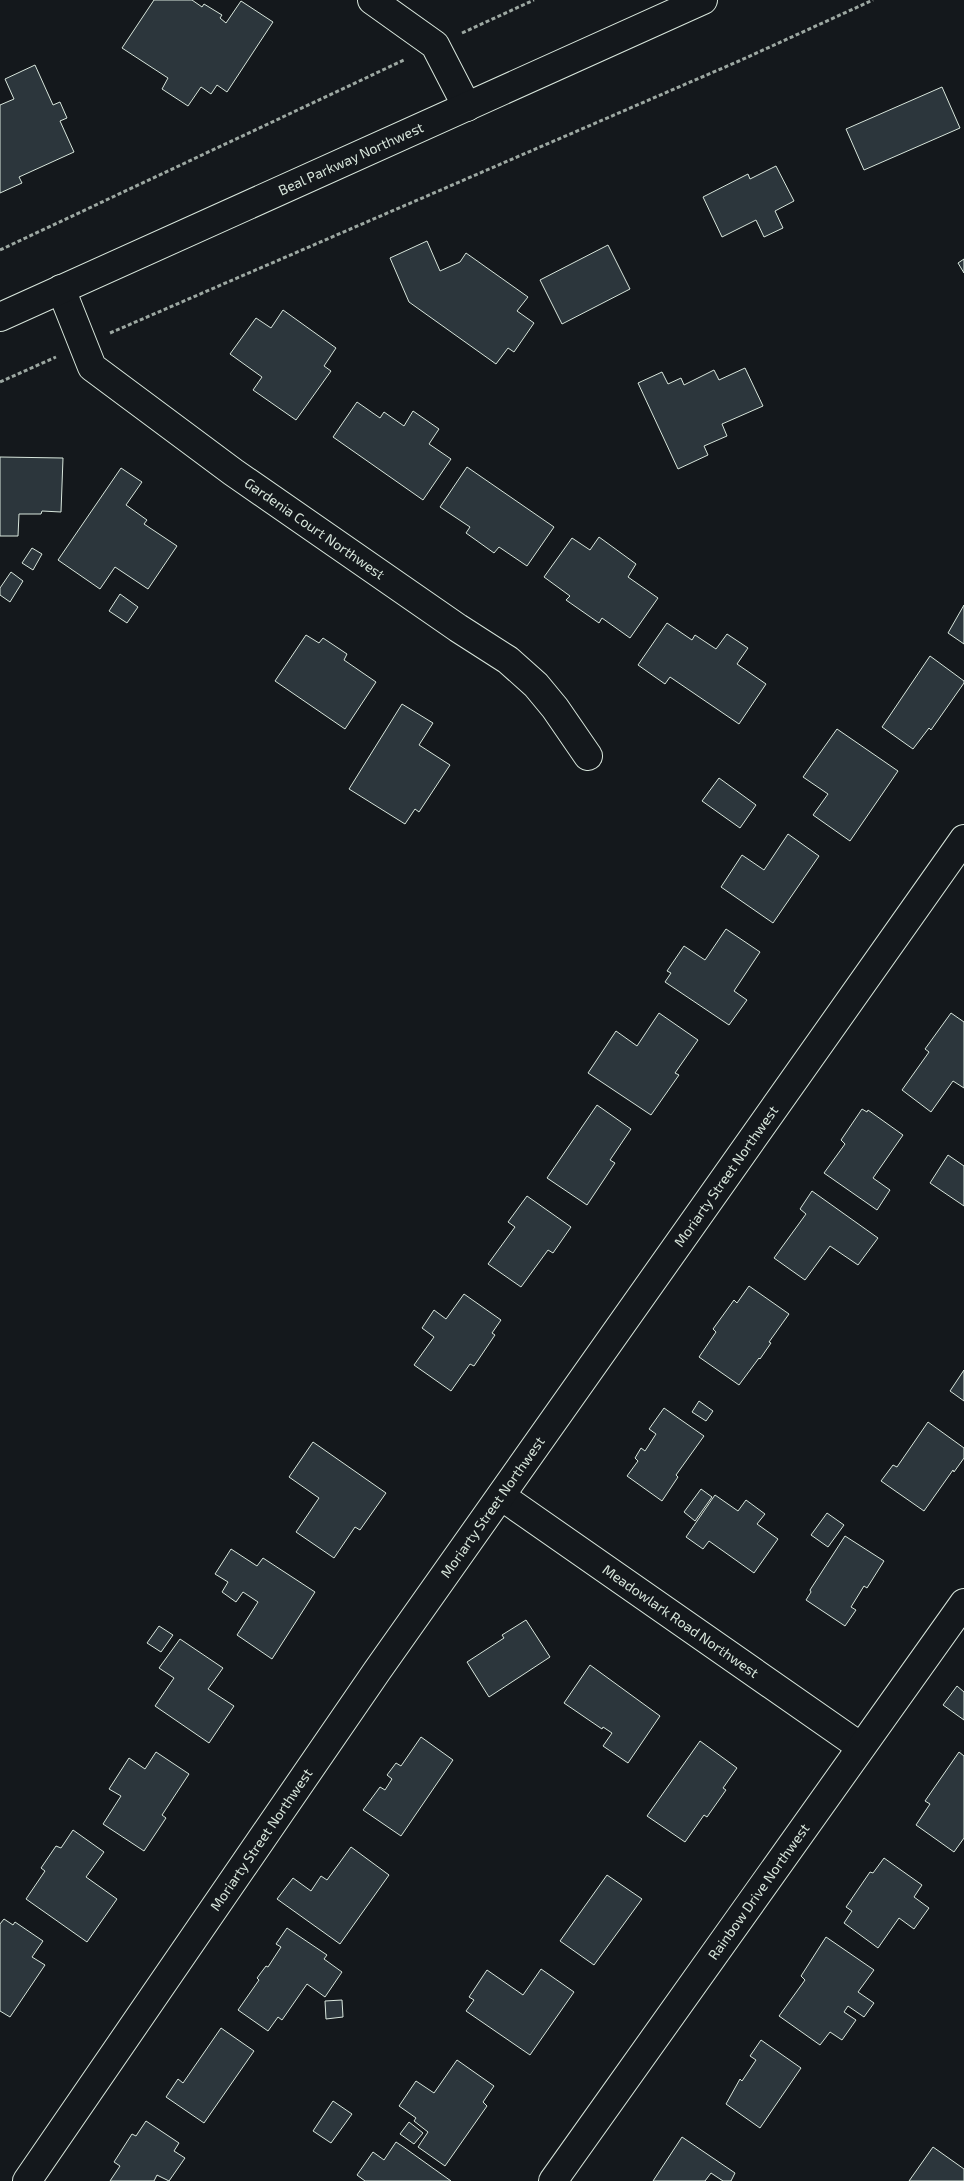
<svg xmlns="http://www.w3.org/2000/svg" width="964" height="2181" font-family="'Exo 2',sans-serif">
<rect width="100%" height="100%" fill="#14181c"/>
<g fill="#2c363c" stroke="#d8e6dc">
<path d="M154,0h38l10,7 2,-3 18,11 -2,3 6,5 15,-22 32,21 -46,70 -10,-7 -6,9 -10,-7 -13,19 -26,-17 6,-11 -46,-30z"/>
<path d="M35,65l18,40 7,-3 7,16 -7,3 14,31 -55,25 3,6 -22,10v-88l14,-6 -9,-20z"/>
<path d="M942,87l18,41 -96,42 -18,-41z"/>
<path d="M776,166l18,35 -19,10 8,17 -19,9 -8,-17 -34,17 -19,-40 45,-23 2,5z"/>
<path d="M427,241l13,30 20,-9 6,-9 62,44 -11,14 17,12 -20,29 -6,-4 -12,16 -87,-62 -19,-44z"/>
<path d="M608,245l22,44 -68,35 -22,-44z"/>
<path d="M964,259v14l-6,-10z"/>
<path d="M283,310l53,38 -12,18 7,5 -35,49 -43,-30 9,-13 -32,-23 26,-36 15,10z"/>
<path d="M745,368l18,38 -41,18 5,12 -23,10 4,9 -30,14 -40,-86 24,-11 6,12 13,-6 3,7 30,-15 5,10z"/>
<path d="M357,402l23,16 4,-6 20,14 9,-15 26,18 -10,15 22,15 -28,41 -90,-63z"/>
<path d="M0,457l63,1 -2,54 -19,-1 -1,3h-22l-1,22h-18z"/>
<path d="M467,467l87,60 -27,39 -28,-19 -5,6 -28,-20 4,-6 -30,-20z"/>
<path d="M121,468l21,14 -16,23 21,15 -3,4 33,22 -29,43 -33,-22 -15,22 -42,-29z"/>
<path d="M599,537l37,27 -8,13 30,21 -28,40 -28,-20 -3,5 -33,-23 4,-4 -26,-19 28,-39 18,12z"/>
<path d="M32,548l10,6 -9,16 -11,-7z"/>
<path d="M11,572l12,9 -13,21 -10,-7v-7z"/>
<path d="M120,594l18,13 -11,16 -18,-12z"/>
<path d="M964,605v39l-16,-11z"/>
<path d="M667,623l25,17 3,-5 21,14 11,-15 21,14 -11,16 29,20 -27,40 -69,-47 -5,7 -27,-19z"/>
<path d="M306,635l13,8 4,-5 24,16 -3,6 32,22 -31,47 -70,-48z"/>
<path d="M930,656l34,25v2l-33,47 -2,-2 -16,21 -31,-22z"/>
<path d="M402,704l31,19 -14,22 31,20 -31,47 -4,-3 -10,15 -56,-35z"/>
<path d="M837,729l61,42 -48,70 -37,-26 15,-21 -25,-17z"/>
<path d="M719,778l37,27 -16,23 -38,-27z"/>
<path d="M788,834l31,22 -46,67 -52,-36 21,-32 22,15z"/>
<path d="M726,929l34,23 -26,39 13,9 -18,25 -64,-43 6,-9 -4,-2 17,-25 21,14z"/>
<path d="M659,1013l39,27 -23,33 4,2 -28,40 -63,-42 28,-42 21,15z"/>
<path d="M951,1013l13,9v66l-11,-7 -22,31 -29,-22 27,-38 -4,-3z"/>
<path d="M597,1105l34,24 -21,31 5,3 -28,42 -40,-27z"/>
<path d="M862,1109l5,3 1,-2 35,25 -30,43 17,12 -13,20 -53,-37 21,-29 -4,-4z"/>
<path d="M948,1155l16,11v40l-34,-23z"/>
<path d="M812,1191l66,47 -20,27 -28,-19 -25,34 -31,-22 32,-44 -6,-5z"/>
<path d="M527,1196l44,31 -18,26 -5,-3 -27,37 -33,-23 27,-37 -7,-5z"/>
<path d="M749,1286l40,28 -20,28 2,1 -11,16 -1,-1 -20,27 -40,-28 17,-25 -3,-3 21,-29 3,3z"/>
<path d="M464,1294l37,26 -9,13 3,2 -21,31 -4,-2 -19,27 -37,-26 20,-28 -12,-9 12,-18 12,9z"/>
<path d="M964,1370v31l-14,-10z"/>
<path d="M699,1401l14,10 -7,10 -14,-9z"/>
<path d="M664,1408l40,28 -28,39 2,2 -16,24 -35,-25 11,-15 -3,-3 6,-10 4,3 11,-17 -7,-5z"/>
<path d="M928,1422l36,26v10l-10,14 -1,-2 -29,41 -43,-30 12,-16 4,2z"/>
<path d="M313,1442l73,51 -26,37 -5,-3 -21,31 -38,-26 23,-34 -30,-21z"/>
<path d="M701,1489l11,8 -17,24 -11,-9z"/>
<path d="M715,1495l23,16 8,-11 19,14 -8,10 21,15 -24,34 -45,-32 -6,8 -17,-12z"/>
<path d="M827,1513l17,12 -16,22 -17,-12z"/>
<path d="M845,1536l39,25 -17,27 -3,-2 -13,21 5,3 -11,16 -39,-26 5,-8 -1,-2z"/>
<path d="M231,1549l26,17 6,-8 52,34 -43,67 -35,-24 21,-33 -15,-10 -7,10 -14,-10 6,-10 -13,-8z"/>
<path d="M526,1620l24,37 -61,40 -22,-35 37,-24 -2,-3z"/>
<path d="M159,1626l14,9 -12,17 -14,-9z"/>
<path d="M180,1639l43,29 -15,21 26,17 -25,37 -54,-37 19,-28 -15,-10z"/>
<path d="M590,1665l70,51 -32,47 -25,-17 9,-13 -9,-6 -1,2 -38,-26z"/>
<path d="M957,1686l7,6v28l-21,-15z"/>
<path d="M421,1737l32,23 -52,76 -38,-26 17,-23 5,3 7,-11 -5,-4 9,-12 5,3z"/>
<path d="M700,1741l37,27 -14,20 3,2 -19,27 -3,-2 -19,27 -38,-26z"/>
<path d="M156,1752l33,22 -27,41 4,3 -22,33 -41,-27 18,-28 -12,-7 20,-31 16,11z"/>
<path d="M959,1752l5,4v82l-10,14 -38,-27 14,-21 -5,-3z"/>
<path d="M73,1830l31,22 -18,25 31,22 -30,43 -61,-43 19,-28 -4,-3 15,-22 5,2z"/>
<path d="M351,1847l38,28 -49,69 -63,-45 16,-21 18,13 10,-15 6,4z"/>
<path d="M884,1858l38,27 -8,12 15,11 -15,21 -15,-11 -21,30 -34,-25 8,-12 -6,-4 24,-35 3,1z"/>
<path d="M607,1875l35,24 -48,66 -34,-24z"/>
<path d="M4,1919l9,6 2,-3 28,19 -11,16 13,8 -35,52 -10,-6v-87z"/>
<path d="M287,1928l40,27 -3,4 18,13 -17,25 -18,-13 -25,36 -4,-3 -10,14 -30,-21 21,-30 -2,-2 9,-12 2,1 13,-20 -5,-3z"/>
<path d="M826,1937l48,33 -16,22 16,11 -10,14 -16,-11 -4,6 12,8 -14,20 -12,-8 -10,13 -41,-29 26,-36 -4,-4z"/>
<path d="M541,1969l33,23 -44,63 -64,-44 8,-11 -5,-3 18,-27 36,25z"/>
<path d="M342,2000l1,17 -17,2 -1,-18z"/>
<path d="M221,2028l33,23 -50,72 -38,-26 12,-18 5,4z"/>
<path d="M761,2040l40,28 -41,60 -34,-24 14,-25 2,2 14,-21 -6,-4z"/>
<path d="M457,2060l37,26 -11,16 4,4 -42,60 -27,-19 10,-15 -14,-11 2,-3 -17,-12 17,-25 18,12z"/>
<path d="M333,2101l19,13 -21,29 -18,-12z"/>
<path d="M146,2121l33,22 -5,8 11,7 -16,23 -12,-6 -3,6h-44l10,-15 -6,-4 18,-28 4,2z"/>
<path d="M409,2122l14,11 -9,11 -14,-10z"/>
<path d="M682,2137l53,36 -4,8h-8l-12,-8 -6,8h-52z"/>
<path d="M396,2142l6,4 49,35h-86l-8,-6 16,-23 11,8z"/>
<path d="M933,2147l31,22v12h-55z"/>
</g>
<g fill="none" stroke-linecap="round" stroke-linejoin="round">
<g stroke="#d8e6dc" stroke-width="30">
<g id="minor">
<path d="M372,0l63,45 32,62"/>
<path id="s1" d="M61,289l31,78 141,105 225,156 50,32 28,25 19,23 33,48"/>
<path id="s2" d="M501,1496l360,251"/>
<path id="s3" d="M27,2181l350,-510 587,-832"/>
<path id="s4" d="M553,2181l411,-578"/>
</g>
</g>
<g stroke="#d8e6dc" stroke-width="30">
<g id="major">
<path id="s5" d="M0,317l703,-317"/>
</g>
</g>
<g stroke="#9da8a2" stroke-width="3" stroke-dasharray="4 2.5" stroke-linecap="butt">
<path d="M462,33l72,-33"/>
<path d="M0,250l404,-190"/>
<path d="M110,333l629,-272 134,-61"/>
<path d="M0,382l56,-25"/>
</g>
<use href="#minor" stroke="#14181c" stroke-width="28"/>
<use href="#major" stroke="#14181c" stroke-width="28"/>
</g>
<g text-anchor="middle" stroke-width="4" stroke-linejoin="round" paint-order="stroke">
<g font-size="14" fill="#d8e6dc" stroke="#14181c">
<text dy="5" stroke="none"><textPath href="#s5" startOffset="385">Beal Parkway Northwest</textPath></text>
<text dy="5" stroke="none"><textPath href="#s1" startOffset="359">Gardenia Court Northwest</textPath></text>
<text dy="5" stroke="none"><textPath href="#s3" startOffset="1224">Moriarty Street Northwest</textPath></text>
<text dy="5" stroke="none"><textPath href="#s3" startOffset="819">Moriarty Street Northwest</textPath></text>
<text dy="5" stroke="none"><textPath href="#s2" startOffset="219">Meadowlark Road Northwest</textPath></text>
<text dy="5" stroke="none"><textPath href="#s3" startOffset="414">Moriarty Street Northwest</textPath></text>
<text dy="5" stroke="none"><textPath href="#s4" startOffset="355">Rainbow Drive Northwest</textPath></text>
</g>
</g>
</svg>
